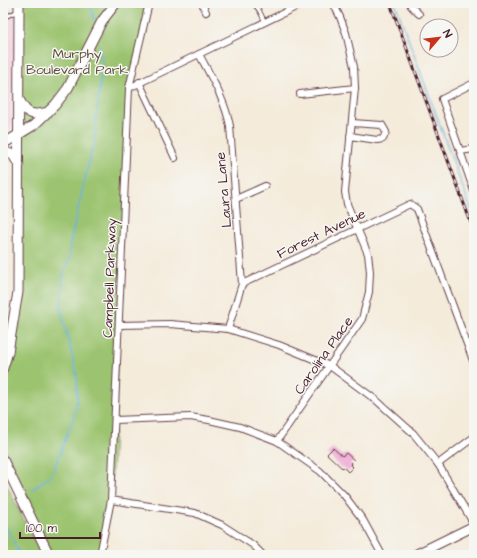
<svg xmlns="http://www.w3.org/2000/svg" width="477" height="558" font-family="'Architects Daughter',sans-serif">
<rect width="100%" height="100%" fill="#f6f6f2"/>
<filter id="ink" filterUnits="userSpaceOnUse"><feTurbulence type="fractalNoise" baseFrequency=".025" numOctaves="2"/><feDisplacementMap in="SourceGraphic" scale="8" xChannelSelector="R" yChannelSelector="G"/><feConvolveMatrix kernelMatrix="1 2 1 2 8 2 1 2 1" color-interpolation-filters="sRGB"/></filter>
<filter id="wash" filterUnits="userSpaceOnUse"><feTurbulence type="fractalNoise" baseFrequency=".012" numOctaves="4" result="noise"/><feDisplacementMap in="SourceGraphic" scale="16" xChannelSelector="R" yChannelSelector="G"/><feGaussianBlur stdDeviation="0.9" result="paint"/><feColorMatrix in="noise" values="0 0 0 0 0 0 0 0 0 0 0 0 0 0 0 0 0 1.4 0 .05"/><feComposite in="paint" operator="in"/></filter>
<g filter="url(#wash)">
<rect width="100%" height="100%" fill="#f4ebda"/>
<path fill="#f3cfde" d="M16,9v53l-4,31v29l-2,7 -7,7v-121z"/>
<g fill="#9cc470" stroke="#73724e">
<path d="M19,3h130l-20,85 -18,412 -11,55h-48l-49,-111v-65l15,-87z"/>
<path d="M3,477l38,78h-38z"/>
</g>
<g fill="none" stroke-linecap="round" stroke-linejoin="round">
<g stroke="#68b0e0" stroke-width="1.5">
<path d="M90,3l4,16"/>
<path d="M395,3l79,215"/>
<path d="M32,490l20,-16 21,-55 4,-18v-25l-16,-67 2,-33 7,-20v-13l25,-106 1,-19 6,-52 -3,-21"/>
<path d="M3,520l17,35"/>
</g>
</g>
<g id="blocks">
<path fill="#eda3d3" d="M333,448l9,8 4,-3 8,7 -4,4 3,3 -5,5 -5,-5 -1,1 -15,-14z"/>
</g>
</g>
<g filter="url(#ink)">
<use href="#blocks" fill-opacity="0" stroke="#643e45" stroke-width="1"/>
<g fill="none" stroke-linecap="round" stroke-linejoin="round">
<g stroke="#643e45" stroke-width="5">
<g id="lane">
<path d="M253,3l6,7 6,12"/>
<path d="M3,18l15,-7"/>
</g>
</g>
<g stroke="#643e45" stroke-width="8">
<g id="street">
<path d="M202,3l4,9"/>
<path d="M410,3l1,3 8,8"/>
<path d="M199,54c12,23 26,46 31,72l12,158 -14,45"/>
<path d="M139,82l36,76"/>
<path d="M474,83l-32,16 32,92"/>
<path d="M129,88l175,-85"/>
<path d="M300,94l55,-6"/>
<path d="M350,136l27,4 6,-1 3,-7 -4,-7 -30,-2"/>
<path d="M460,151l14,-2"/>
<path d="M236,199l29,-13"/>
<path d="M242,284l168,-80 7,5 57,154"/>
<path d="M119,325l51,-1 58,5 51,16 51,21 46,34 37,33 25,31 36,60"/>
<path d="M115,420l75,-3 19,3 31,7 37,14 43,30 24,24 19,25 19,35"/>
<path d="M277,441l85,-122 7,-27 1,-20 -2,-18 -21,-50 -2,-12 10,-104 -1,-21 -8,-34 -6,-16 -7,-14"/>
<path d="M438,464l36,-27"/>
<path d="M111,500l84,13 27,12 31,20 10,10"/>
<path d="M100,555l11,-55 18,-412 20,-85"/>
</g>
</g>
<g stroke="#643e45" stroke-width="11">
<g id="secondary">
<path d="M20,101c7,14 13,15 28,11"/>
<path d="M3,144l31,-19 21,-20 13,-17 34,-67 14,-18"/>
<path d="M3,151l10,4 6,10"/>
<path d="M3,368l5,-16 10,-60 1,-289"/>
<path d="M3,460l46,95"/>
<path d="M415,555l59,-29"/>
</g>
</g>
<use href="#lane" stroke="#fff" stroke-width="3"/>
<use href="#street" stroke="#fff" stroke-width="6"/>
<use href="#secondary" stroke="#fff" stroke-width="9"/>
<g stroke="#4a1f2b" stroke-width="3">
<path id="rail" d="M390,3l84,228"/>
</g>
<use href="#rail" stroke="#f6f6f2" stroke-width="1.5" stroke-dasharray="4.5" stroke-linecap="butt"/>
</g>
</g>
<g text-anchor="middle" stroke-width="3" stroke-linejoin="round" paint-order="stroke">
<g font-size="14" fill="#635140" stroke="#f6f6f2">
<text x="77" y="58">Murphy<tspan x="77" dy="16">Boulevard Park</tspan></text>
</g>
<g font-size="14" fill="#4a1f2b" stroke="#f6f6f2">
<text transform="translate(223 190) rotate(-95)" y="5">Laura Lane</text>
<text transform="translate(321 233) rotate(-26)" y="5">Forest Avenue</text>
<text transform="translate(109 278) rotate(-88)" y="5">Campbell Parkway</text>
<text transform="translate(323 355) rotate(-55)" y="5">Carolina Place</text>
</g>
</g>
<rect width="477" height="558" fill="none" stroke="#f6f6f2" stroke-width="16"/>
<g transform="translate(439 38) rotate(62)"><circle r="19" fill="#f6f6f2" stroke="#b1a0a2"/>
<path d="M0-3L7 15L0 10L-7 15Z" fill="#c8321e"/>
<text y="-6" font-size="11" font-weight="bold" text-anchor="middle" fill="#4a1f2b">N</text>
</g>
<path d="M20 532v6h80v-6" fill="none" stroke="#4a1f2b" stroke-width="2"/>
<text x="26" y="532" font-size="12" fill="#4a1f2b" stroke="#f6f6f2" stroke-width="3" paint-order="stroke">100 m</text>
</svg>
